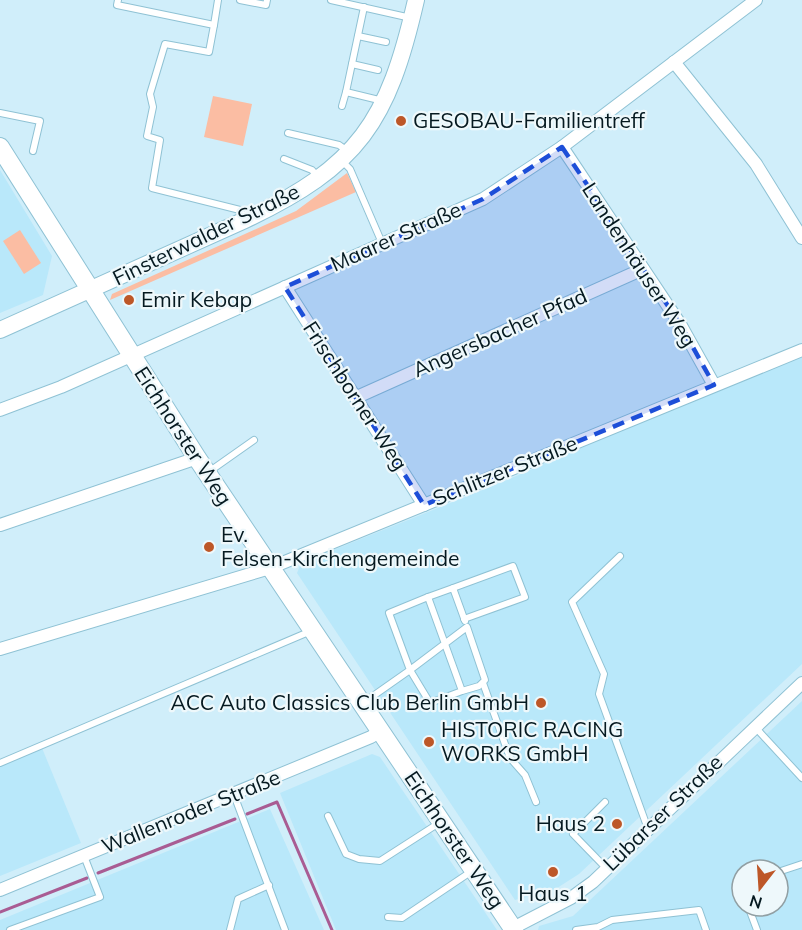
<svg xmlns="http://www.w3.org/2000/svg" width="802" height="930" font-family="Mulish,sans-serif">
<rect width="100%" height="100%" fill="#d0eefa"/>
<g fill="#b9e8fa" fill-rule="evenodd">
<path d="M0,170l52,86 -9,39 -43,18z"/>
<path d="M802,357v307l-223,210 -25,16 -39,10 -218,-327 4,-10 199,-80 203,-88z"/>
<path d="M802,701v229h-264l1,-4 34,-10zM742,870h36v36h-36z"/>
<path d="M42,748l39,95 -81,33v-110z"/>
<path d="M372,754l8,3 117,173h-161l-56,-137z"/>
<path d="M270,809l54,121h-324v-10z"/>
</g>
<g fill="#fbbda3">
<path d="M213,96l39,8 -9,42 -39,-9z"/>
<path d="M347,173l9,19 -246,108 2,-6 184,-83z"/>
<path d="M20,230l21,33 -17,11 -21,-33z"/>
</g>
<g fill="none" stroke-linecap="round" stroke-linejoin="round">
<g stroke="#a95c93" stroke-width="3">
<path d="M247,814l30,-12 55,128"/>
<path d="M98,873l137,-54"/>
<path d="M0,912l87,-34"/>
</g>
<g stroke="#8fc2d4" stroke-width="8">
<g id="service">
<path d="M118,0l-1,5 97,20 -5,27 -44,-8 -15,50 3,13 -6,29 13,4 -8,48 88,22 4,9"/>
<path d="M240,0l26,5 1,-5"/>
<path d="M331,0l80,18"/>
<path d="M364,7l-18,85 37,9"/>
<path d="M214,25l4,-25"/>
<path d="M358,36l28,6"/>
<path d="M352,64l26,6"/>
<path d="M342,106l4,-14"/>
<path d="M0,113l40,8 -7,30"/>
<path d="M288,133l51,12 7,5"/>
<path d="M284,159l28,11 5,6"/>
<path d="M342,161l8,8 32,74"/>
<path d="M210,471l44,-31"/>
<path d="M620,556l-48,46 32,72 -5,20 49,135"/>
<path d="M453,588l60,-22 12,31 -61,22"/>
<path d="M428,597l25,-9 12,33"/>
<path d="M483,683l27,75 15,17 11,27"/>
<path d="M363,703l47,-33 -21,-57 39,-16 34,94 -32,12 -20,-33 57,-43 18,53 -6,6 -17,5"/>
<path d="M755,727l47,51"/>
<path d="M0,763l311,-132"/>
<path d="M234,795l51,135"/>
<path d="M605,802l-32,32 33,34"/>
<path d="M328,816l18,38 13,5 21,2 59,-38"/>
<path d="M778,872l24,-8"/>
<path d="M742,885v3"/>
<path d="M748,906l9,24"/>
<path d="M388,917l14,1 70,-47"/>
<path d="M10,930l90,-33 -16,-41"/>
<path d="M230,930l8,-31 31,-14"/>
<path d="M576,930l22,-3 14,-7 87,-10 7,20"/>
</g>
</g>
<g stroke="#8fc2d4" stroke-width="14">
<g id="minor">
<path d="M674,62l82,102 46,74"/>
<path d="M562,147l118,177 34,61"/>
<path d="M285,287l139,218"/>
<path d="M357,397l286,-128"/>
<path d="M0,410l61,-23 422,-188 79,-52 194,-147"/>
<path d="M0,525l197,-67"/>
<path d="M0,649l270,-81 532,-218"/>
<path d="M0,890l371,-153 9,-6"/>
<path d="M513,928l58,-30 22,-16 209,-199"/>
</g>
</g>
<g stroke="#8fc2d4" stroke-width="18">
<path id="tertiary" d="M0,330l245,-110c114,-54 143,-98 171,-220"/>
</g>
<g stroke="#8fc2d4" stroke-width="20">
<path id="secondary" d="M0,147l197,311 317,472"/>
</g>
<use href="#service" stroke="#fff" stroke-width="6"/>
<use href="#minor" stroke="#fff" stroke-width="12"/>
<use href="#tertiary" stroke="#fff" stroke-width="16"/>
<use href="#secondary" stroke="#fff" stroke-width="18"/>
</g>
<path fill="#1d4ed8" fill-opacity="0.2" stroke="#1d4ed8" stroke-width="4.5" stroke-dasharray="12 8" stroke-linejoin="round" d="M562,147l118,177 34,61 -290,120 -139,-218 198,-88z"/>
<g fill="#bd5728" stroke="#eef8fb" stroke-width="2">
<circle cx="401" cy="121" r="6"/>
<circle cx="129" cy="300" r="6"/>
<circle cx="209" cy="547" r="6"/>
<circle cx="541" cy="703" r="6"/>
<circle cx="429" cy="742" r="6"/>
<circle cx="617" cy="824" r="6"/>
<circle cx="553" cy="872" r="6"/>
</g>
<g text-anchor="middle" stroke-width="4.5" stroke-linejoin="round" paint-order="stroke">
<g font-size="21" fill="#051920" stroke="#eef8fb" text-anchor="start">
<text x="413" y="128">GESOBAU-Familientreff</text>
<text x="141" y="307">Emir Kebap</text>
<text x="221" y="542">Ev.<tspan x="221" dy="24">Felsen-Kirchengemeinde</tspan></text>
<text x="529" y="710" text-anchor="end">ACC Auto Classics Club Berlin GmbH</text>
<text x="441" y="737">HISTORIC RACING<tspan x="441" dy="24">WORKS GmbH</tspan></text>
<text x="605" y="831" text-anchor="end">Haus 2</text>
<text x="553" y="901" text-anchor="middle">Haus 1</text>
</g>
<g font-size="21" fill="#051920" stroke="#eef8fb">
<text transform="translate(206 235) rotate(-26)" y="7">Finsterwalder Straße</text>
<text transform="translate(396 237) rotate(-24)" y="7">Maarer Straße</text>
<text transform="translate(639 265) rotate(57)" y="7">Landenhäuser Weg</text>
<text transform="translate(500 333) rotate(-24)" y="7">Angersbacher Pfad</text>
<text transform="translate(355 396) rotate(57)" y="7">Frischborner Weg</text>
<text transform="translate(183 436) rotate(57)" y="7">Eichhorster Weg</text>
<text transform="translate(505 471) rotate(-22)" y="7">Schlitzer Straße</text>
<text transform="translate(191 812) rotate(-22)" y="7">Wallenroder Straße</text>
<text transform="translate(663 813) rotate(-44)" y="7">Lübarser Straße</text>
<text transform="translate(454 840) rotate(56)" y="7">Eichhorster Weg</text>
</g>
</g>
<g transform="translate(760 888) rotate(197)"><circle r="28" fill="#eef8fb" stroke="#919fa3" stroke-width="1.5"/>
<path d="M0-4.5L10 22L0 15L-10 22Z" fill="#bd5728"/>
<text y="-9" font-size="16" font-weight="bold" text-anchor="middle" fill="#051920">N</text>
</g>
</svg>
